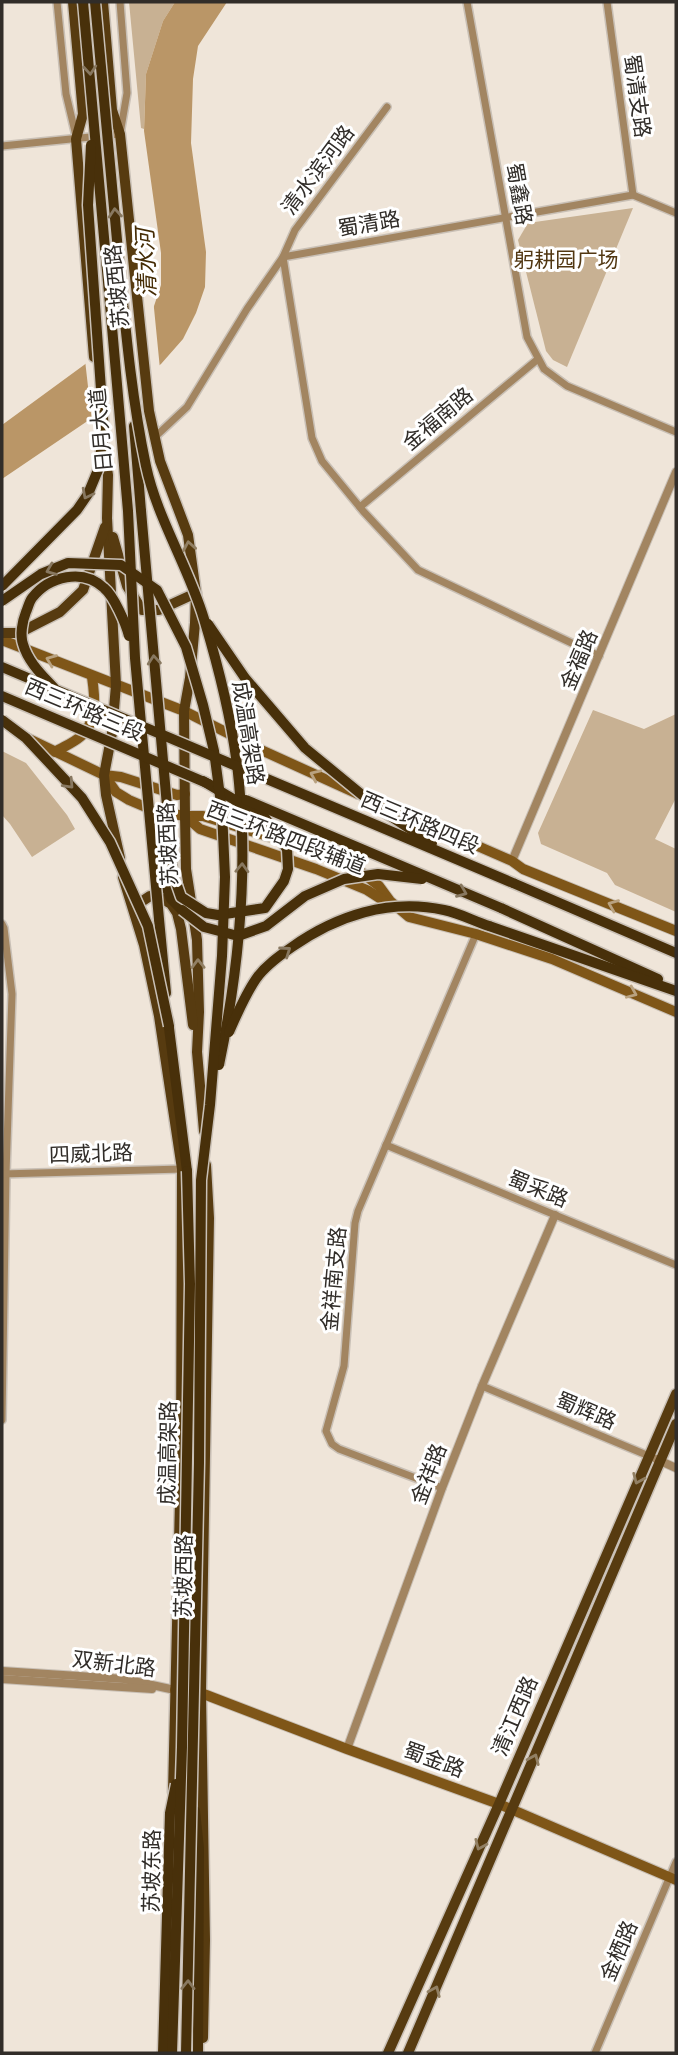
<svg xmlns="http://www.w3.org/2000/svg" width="678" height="2055" font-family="Barlow,'Noto Sans SC',sans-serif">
<rect width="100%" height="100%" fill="#efe5d9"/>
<g fill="#c8b193">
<path d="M129,2h46l-12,19 -17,53 -2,55 -3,-1z"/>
<path d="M633,208l-66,159 -14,-7 -7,-9 -28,-111 10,-17z"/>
<path d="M593,710l51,19 32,-15v84l-21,41 21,10v63l-61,-27 -8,-12 -66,-29 -3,-11z"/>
<path d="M2,751l24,12 41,52 8,14 -43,28 -22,-33 -8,-9z"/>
</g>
<path fill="#ba9667" d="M175,2h52l-29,44 -5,33 -2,64 15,109 -1,35 -9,26 -13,26 -22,25 -72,56 -87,59v-54l82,-60 68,-53 9,-27v-32l-17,-122 2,-57 17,-53z"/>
<path fill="#efe5d9" d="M153,298l7,71 -68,53 -7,-62 64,-50z"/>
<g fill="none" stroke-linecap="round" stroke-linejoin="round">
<g stroke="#c9c0b6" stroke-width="10">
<g id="minor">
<path d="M57,2l9,92 10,42"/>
<path d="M467,2l60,335 17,32 23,17 109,46"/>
<path d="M607,2l26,193"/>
<path d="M387,107l-92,123 -12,27 29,181 10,23 41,50 55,59 181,86"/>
<path d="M2,146l118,-12 7,-41 -7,-91"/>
<path d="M155,437l32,-30 60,-98 36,-52 350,-62 43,18"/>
<path d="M360,507l178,-148"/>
<path d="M2,924l2,4 8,66 -6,180 -4,246"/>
<path d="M386,1145l290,120"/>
<path d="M2,1174l180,-5"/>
<path d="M482,1386l167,70"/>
<path d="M442,1488l-103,-39 -7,-5 -6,-13 18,-65 11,-143 3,-12 118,-277"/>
<path d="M595,2053l81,-191"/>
</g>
</g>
<g stroke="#c9c0b6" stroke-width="10">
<g id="tertiary">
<path d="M512,861l164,-389"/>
<path d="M656,1459l20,9"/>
<path d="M2,1671l122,8 51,11"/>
<path d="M2,1679l150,10"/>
<path d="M347,1749l95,-261 40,-102 73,-171"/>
</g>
</g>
<g stroke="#c9c0b6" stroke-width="12">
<g id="secondary">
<path d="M2,640l182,71 75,38 99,45"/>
<path d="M27,738l77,37 17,2 56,18 8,-1"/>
<path d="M55,752c8,-5 18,-9 25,-15 18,-15 15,-40 12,-60"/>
<path d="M104,775l12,17 13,8 26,11 30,5h18l90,28 63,24 23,18 11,15 19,16 67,17 76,25 124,53"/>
<path d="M372,800l140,61 11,8 153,62"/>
<path d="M185,816l15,13 116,40 51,21 25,16"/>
<path d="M175,1690l26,3 146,56 152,55 177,76"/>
</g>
</g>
<g stroke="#c9c0b6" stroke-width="13">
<g id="primary">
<path d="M73,2l10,112 -7,25 18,218"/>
<path d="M103,2l9,108 8,24 29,277 11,50 28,74 8,58 -1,30 -5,55 -6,33 1,105 1,53 11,71 2,72 -2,40 7,79"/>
<path d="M103,443l5,32 -1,43 9,167 -4,48 -8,42 2,20 14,63"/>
<path d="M113,537l14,49 15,24h17l37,-17"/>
<path d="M2,633h17l41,-21 23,-22 22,-63"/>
<path d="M123,877l21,68 15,71 23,153 -1,290 -8,333"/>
<path d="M136,913l5,-11 9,-6h7l14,8 6,9 4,16 12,96"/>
<path d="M203,2038l2,-98 -4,-247 8,-475 -3,-53"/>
<path d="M388,2053l111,-249 177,-410"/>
<path d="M408,2053l268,-629"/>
</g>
</g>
<g stroke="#c9c0b6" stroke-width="13">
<g id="trunk">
<path d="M134,426l7,85"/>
<path d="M155,861l16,38 11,11"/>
<path d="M513,883l163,70"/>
<path d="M501,908l157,71"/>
<path d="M159,919l7,74"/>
<path d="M489,926l187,65"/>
<path d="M168,1020l19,151"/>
<path d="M195,1811l4,37 -1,205"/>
</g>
</g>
<use href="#minor" stroke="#a28561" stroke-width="7"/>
<use href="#tertiary" stroke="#a28561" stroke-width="8"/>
<use href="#secondary" stroke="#7f5618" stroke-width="10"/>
<use href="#primary" stroke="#573b10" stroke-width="10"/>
<use href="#trunk" stroke="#48300a" stroke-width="10"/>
<g stroke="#c9c0b6" stroke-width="13" stroke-linecap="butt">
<g id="trunk-bridge">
<path d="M83,2l29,325 16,184 7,147 24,261"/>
<path d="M95,2c8,83 15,166 23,249 7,72 13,144 28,215 11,52 43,102 58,153 16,53 30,109 35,164 9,93 -1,191 -20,282"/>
<path d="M141,511l32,363 8,23 25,16 12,2 47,-7 19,-27 4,-12 -1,-20 -22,-31 -62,-37"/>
<path d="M2,586l75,-76 11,-16 10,-24 6,-38 -16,-227 3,-60"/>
<path d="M2,601l39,-27 27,-11 53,2 36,25 29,57 17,58 11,46 8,60 3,66 -3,79 -12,149 -9,75 -2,283 -13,590"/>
<path d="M208,624l37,54 60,70 73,60 54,35"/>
<path d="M2,667l511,216"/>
<path d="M54,688c-12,-13 -26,-26 -31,-44 -3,-9 -1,-22 3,-32 2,-4 3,-10 6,-14 17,-22 51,-30 72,-10 10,8 22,36 25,48"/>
<path d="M2,696l207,88"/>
<path d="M2,720l24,18 56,60 28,44 38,84 21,100"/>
<path d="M246,800l255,108"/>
<path d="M182,910l22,17 34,9 28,-10 39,-30 39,-17 34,-5 44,5"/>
<path d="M229,1032c8,-18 16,-37 27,-53 9,-13 23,-23 36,-32 44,-31 97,-49 152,-37 15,3 30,11 45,16"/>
<path d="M163,2053l7,-240 6,-29"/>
<path d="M172,2053l10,-306 8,-463 -3,-113"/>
</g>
</g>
<use href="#trunk-bridge" stroke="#48300a" stroke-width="10"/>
</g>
<defs><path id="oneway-chevron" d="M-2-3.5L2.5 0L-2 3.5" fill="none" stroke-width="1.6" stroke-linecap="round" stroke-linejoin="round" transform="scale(1.75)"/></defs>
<g stroke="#887860">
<use href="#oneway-chevron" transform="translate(90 70) rotate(85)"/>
<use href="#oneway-chevron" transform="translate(115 213) rotate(-95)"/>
<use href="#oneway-chevron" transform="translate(87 494) rotate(117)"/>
<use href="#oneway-chevron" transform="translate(51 570) rotate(158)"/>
<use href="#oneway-chevron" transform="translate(154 660) rotate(-95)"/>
<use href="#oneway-chevron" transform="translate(69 784) rotate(47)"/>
<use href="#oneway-chevron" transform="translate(242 868) rotate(-88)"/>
<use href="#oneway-chevron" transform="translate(462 892) rotate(22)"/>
<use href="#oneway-chevron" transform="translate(286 951) rotate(-35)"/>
<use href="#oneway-chevron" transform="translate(188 1985) rotate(-89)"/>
</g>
<g stroke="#928064">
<use href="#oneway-chevron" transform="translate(189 546) rotate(-100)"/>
<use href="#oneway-chevron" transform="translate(198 964) rotate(-91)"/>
<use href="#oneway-chevron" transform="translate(638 1479) rotate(113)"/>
<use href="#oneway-chevron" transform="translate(534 1759) rotate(-67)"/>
<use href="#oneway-chevron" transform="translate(480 1845) rotate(114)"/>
<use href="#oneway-chevron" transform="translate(435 1991) rotate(-67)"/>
</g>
<g stroke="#b9a280">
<use href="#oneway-chevron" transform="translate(51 660) rotate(-158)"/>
<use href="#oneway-chevron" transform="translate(315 775) rotate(-156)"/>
<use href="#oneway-chevron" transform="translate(613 905) rotate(-158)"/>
<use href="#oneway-chevron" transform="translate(632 993) rotate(23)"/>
</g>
<g text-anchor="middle" stroke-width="6" stroke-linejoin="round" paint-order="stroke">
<g font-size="21" fill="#312d29" stroke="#fff">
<text transform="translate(637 96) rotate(82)" y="7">蜀清支路</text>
<text transform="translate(318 170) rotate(-53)" y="7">清水滨河路</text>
<text transform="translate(519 194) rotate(80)" y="7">蜀鑫路</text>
<text transform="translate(369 224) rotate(-10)" y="7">蜀清路</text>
<text transform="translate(117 286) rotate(-96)" y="7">苏坡西路</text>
<text transform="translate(438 419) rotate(-40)" y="7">金福南路</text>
<text transform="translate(101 430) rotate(-95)" y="7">日月大道</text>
<text transform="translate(579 660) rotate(-67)" y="7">金福路</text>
<text transform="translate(84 710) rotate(23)" y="7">西三环路三段</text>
<text transform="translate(248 733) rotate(81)" y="7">成温高架路</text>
<text transform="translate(420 823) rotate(23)" y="7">西三环路四段</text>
<text transform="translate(286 838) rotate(21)" y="7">西三环路四段辅道</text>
<text transform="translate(168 844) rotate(-93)" y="7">苏坡西路</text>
<text transform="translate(91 1154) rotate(-2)" y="7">四威北路</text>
<text transform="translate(538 1189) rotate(22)" y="7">蜀采路</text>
<text transform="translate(334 1279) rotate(-85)" y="7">金祥南支路</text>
<text transform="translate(586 1411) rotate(23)" y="7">蜀辉路</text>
<text transform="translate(168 1453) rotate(-89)" y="7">成温高架路</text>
<text transform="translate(429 1474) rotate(-69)" y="7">金祥路</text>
<text transform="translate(184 1576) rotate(-89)" y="7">苏坡西路</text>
<text transform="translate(114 1664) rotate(7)" y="7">双新北路</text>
<text transform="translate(515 1716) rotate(-67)" y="7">清江西路</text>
<text transform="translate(434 1760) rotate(20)" y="7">蜀金路</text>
<text transform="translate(152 1871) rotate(-89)" y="7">苏坡东路</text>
<text transform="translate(619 1951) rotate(-67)" y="7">金栖路</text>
</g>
<g font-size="21" fill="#513712" stroke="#fff">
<text x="566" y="267">躬耕园广场</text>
</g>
<g font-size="23" font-style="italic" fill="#452c05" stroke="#fff">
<text transform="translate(146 263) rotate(-92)" y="8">清水河</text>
</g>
</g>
<rect width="678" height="2055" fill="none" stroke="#312d29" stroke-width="7"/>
</svg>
